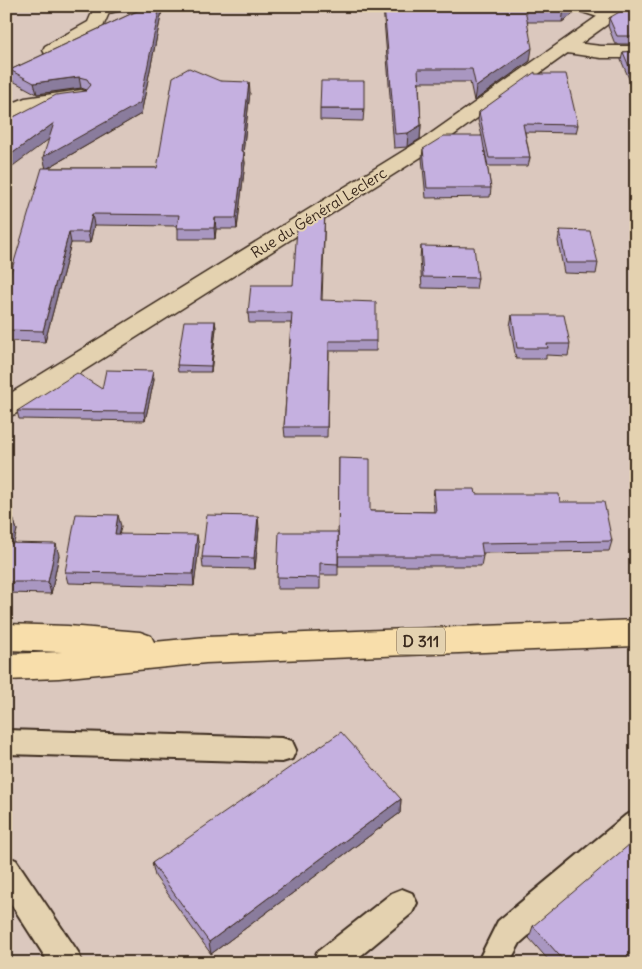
<svg xmlns="http://www.w3.org/2000/svg" width="642" height="969" font-family="Delius,sans-serif">
<rect width="100%" height="100%" fill="#dbc8be"/>
<filter id="ink" filterUnits="userSpaceOnUse"><feTurbulence type="fractalNoise" baseFrequency=".02" numOctaves="2"/><feDisplacementMap in="SourceGraphic" scale="10" xChannelSelector="R" yChannelSelector="G"/><feConvolveMatrix kernelMatrix="1 2 1 2 8 2 1 2 1" color-interpolation-filters="sRGB"/></filter>
<g filter="url(#ink)">
<g fill="none" stroke-linecap="round" stroke-linejoin="round">
<g stroke="#3b2a1e" stroke-width="4">
<g id="service">
<path d="M6,730l276,8 10,3 4,9 -4,9 -10,3 -276,-8z"/>
<path d="M636,811v31l-116,101 -11,20h-32l21,-42 128,-106z"/>
<path d="M6,856l10,4 62,92 4,11h-33l-43,-67z"/>
<path d="M402,889l10,4 5,10 -5,10 -60,50h-39l4,-11 75,-59z"/>
</g>
</g>
<g stroke="#3b2a1e" stroke-width="3">
<g id="minor">
<path d="M95,6h29l-3,4 -12,3 -7,16 -43,25 -7,2 -7,-2 -2,-4 2,-4 43,-24z"/>
<path d="M573,6c14,0 37,-3 46,10l-3,4 -6,1 -34,-11z"/>
<path d="M567,42l34,4h35v12h-35l-41,-6 -2,-4 2,-4z"/>
<path d="M81,90l7,2 3,4 -3,4 -58,9 -24,11v-14l19,-8z"/>
</g>
</g>
<g stroke="#3b2a1e" stroke-width="3">
<path id="tertiary" d="M612,6h21l-193,139 -425,269 -9,3v-21l420,-259z"/>
</g>
<g stroke="#3b2a1e" stroke-width="3">
<path id="primary" d="M636,620v26l-430,17 -147,15 -53,2v-26l56,-2 -56,-2v-26l62,2 72,6 11,4 3,6 52,-5z"/>
</g>
<use href="#service" fill="#e4d2b0" fill-rule="evenodd"/>
<use href="#minor" fill="#e4d2b0" fill-rule="evenodd"/>
<use href="#tertiary" fill="#e4d2b0" fill-rule="evenodd"/>
<use href="#primary" fill="#f8deab" fill-rule="evenodd"/>
</g>
<g fill="#a997c1" stroke="#3b2a1e">
<path d="M148,6h14v5l-21,103 -93,54h109l63,-87 30,11 -7,60 2,11 -8,66h-21l-1,10h-37v-13l-84,-1 -4,18h-19l-26,99 -39,-1v-52l39,-121 42,-78 -6,-2 -44,6 -24,-13 1,2 -8,-1v-10l6,4 -2,-6z"/>
<path d="M383,6h194l-1,6 -14,10h-35l3,39 -56,40 -4,-19h-51l2,43 -1,14 -13,8 -13,1z"/>
<path d="M636,10v34h-21l-7,-18 1,-8z"/>
<path d="M636,51v44l-15,-35 2,-8z"/>
<path d="M535,74l43,51 -2,8 -51,-1 5,26 -2,8h-40l-4,-18 7,40 -1,9 -64,1 -4,-40 1,-9 59,-13 -4,-16 1,-8z"/>
<path d="M320,109h44l-1,12 -43,-1z"/>
<path d="M325,210l-3,90 54,41v10h-47l-2,86h-42l-1,-10 7,-104h-42l-1,-10 45,-28z"/>
<path d="M560,230l38,33 -2,11 -32,-1 -6,-32z"/>
<path d="M421,246l57,32 -2,11 -54,-1 -2,-30z"/>
<path d="M512,315l58,29 -2,12 -22,-1v4h-30l-6,-33z"/>
<path d="M215,321l1,7 -5,44h-33l-1,-7z"/>
<path d="M153,371l1,9 -9,41 -126,-2 -2,-8 85,-22z"/>
<path d="M339,458l31,53 64,1 -1,-13 1,-10 42,5 84,8 52,39 -3,10 -126,2v3l-2,10h-143z"/>
<path d="M6,518h7l4,12 -4,13 46,12 -8,39 -45,-1z"/>
<path d="M121,526l-2,8 80,12 -5,40 -126,-3 -3,-11z"/>
<path d="M259,528l-4,41 -52,-1 -1,-11z"/>
<path d="M338,532v43h-18v14h-43v-12z"/>
<path d="M401,799l-1,14 -189,141 -56,-78 -3,-13z"/>
<path d="M533,926l97,37h-79l-22,-25z"/>
</g>
<g fill="#8a7b9d" stroke="#3b2a1e">
<path d="M160,6h2v5l-21,103 -95,55 -3,-12z"/>
<path d="M569,6h8l-1,6 -14,10 2,-13z"/>
<path d="M532,48l-2,13 -56,40 2,-14z"/>
<path d="M79,77l2,11 -44,6 -3,-11z"/>
<path d="M249,82l1,10 -8,70 -1,-11z"/>
<path d="M54,123l2,11 -50,37v-13z"/>
<path d="M421,125l-1,14 -13,8 1,-14z"/>
<path d="M244,152l1,11 -8,66 -1,-11z"/>
<path d="M92,214l2,11 -4,18 -2,-11z"/>
<path d="M215,218l1,11 -1,10 -1,-11z"/>
<path d="M69,232l2,11 -26,99 -2,-11z"/>
<path d="M215,321l1,7 -5,44v-6z"/>
<path d="M153,371l1,9 -9,41 -1,-9z"/>
<path d="M118,515l3,11 -4,19 -2,-11z"/>
<path d="M258,516l1,12 -4,41 -1,-11z"/>
<path d="M13,518l4,12 -6,25 -4,-12z"/>
<path d="M197,535l2,11 -5,40 -1,-12z"/>
<path d="M56,544l3,11 -8,39 -3,-12z"/>
<path d="M401,799l-1,14 -189,141 -2,-12z"/>
<path d="M636,951v7l-6,5h-7z"/>
</g>
<g fill="#c5b0e0" stroke="#3b2a1e">
<path d="M148,6h12l-20,97 -97,54 11,-34 -48,35v-37l50,-26 30,-4 5,-6 -4,-6 -8,-2 -45,6 -24,-13z"/>
<path d="M384,6h185l-5,3h-39l7,39 -56,39 -4,-18h-54l3,56 -13,8 -13,1z"/>
<path d="M636,10v26h-19l-8,-18 12,-7z"/>
<path d="M636,51v32l-13,-31z"/>
<path d="M189,68l31,13 29,1 -8,69 3,1 -8,66h-21l-1,10h-37l2,-13 -87,-1 -4,18h-19l-26,99 -37,-1v-41l36,-121h115l16,-91z"/>
<path d="M6,72l6,5h-6z"/>
<path d="M535,72v2h31l12,51 -55,-1 7,34h-41l-10,-46z"/>
<path d="M321,81h43v28h-44z"/>
<path d="M444,136h38l9,52h-64l-4,-39z"/>
<path d="M325,210l-4,90 55,2v39h-47l-2,86h-43l8,-114h-44l3,-28h42l4,-57z"/>
<path d="M560,230l30,1 8,32h-32z"/>
<path d="M421,246l53,1 4,31 -55,-1z"/>
<path d="M512,315h52l6,29h-23l1,4h-31z"/>
<path d="M184,321h31l-4,45 -34,-1z"/>
<path d="M106,370l47,1 -9,41 -127,-1 60,-38 25,16z"/>
<path d="M339,458l31,1v52l66,1 -2,-23h41l1,5h83l1,8h44l8,39 -131,2 2,13h-145z"/>
<path d="M76,514l42,1 -3,19 82,1 -4,39 -128,-2z"/>
<path d="M207,515l51,1 -4,42 -52,-1z"/>
<path d="M6,518h7l-6,25 49,1 -8,38h-42z"/>
<path d="M279,532h59v32l-18,-1v15l-43,-1z"/>
<path d="M341,732l60,67 -192,143 -57,-79z"/>
<path d="M636,839v112l-13,12h-57l-33,-37z"/>
</g>
</g>
<g text-anchor="middle" stroke-width="4" stroke-linejoin="round" paint-order="stroke">
<g font-size="15" fill="#3b2a1e" stroke="#e4d2b0">
<text transform="translate(319 213) rotate(-32)" y="5">Rue du Général Leclerc</text>
</g>
<rect fill="#e4d2b0" stroke="#6e5c4a" stroke-width="1" x="397" y="627.5" width="48" height="27" rx="4"/>
<g font-size="16" font-weight="bold" fill="#3b2a1e">
<text x="421" y="647">D 311</text>
</g>
</g>
<rect width="642" height="969" fill="none" stroke="#e4d2b0" stroke-width="25"/>
<rect x="12" y="12" width="617" height="944" fill="none" stroke="#3b2a1e" stroke-width="2" filter="url(#ink)"/>
</svg>
